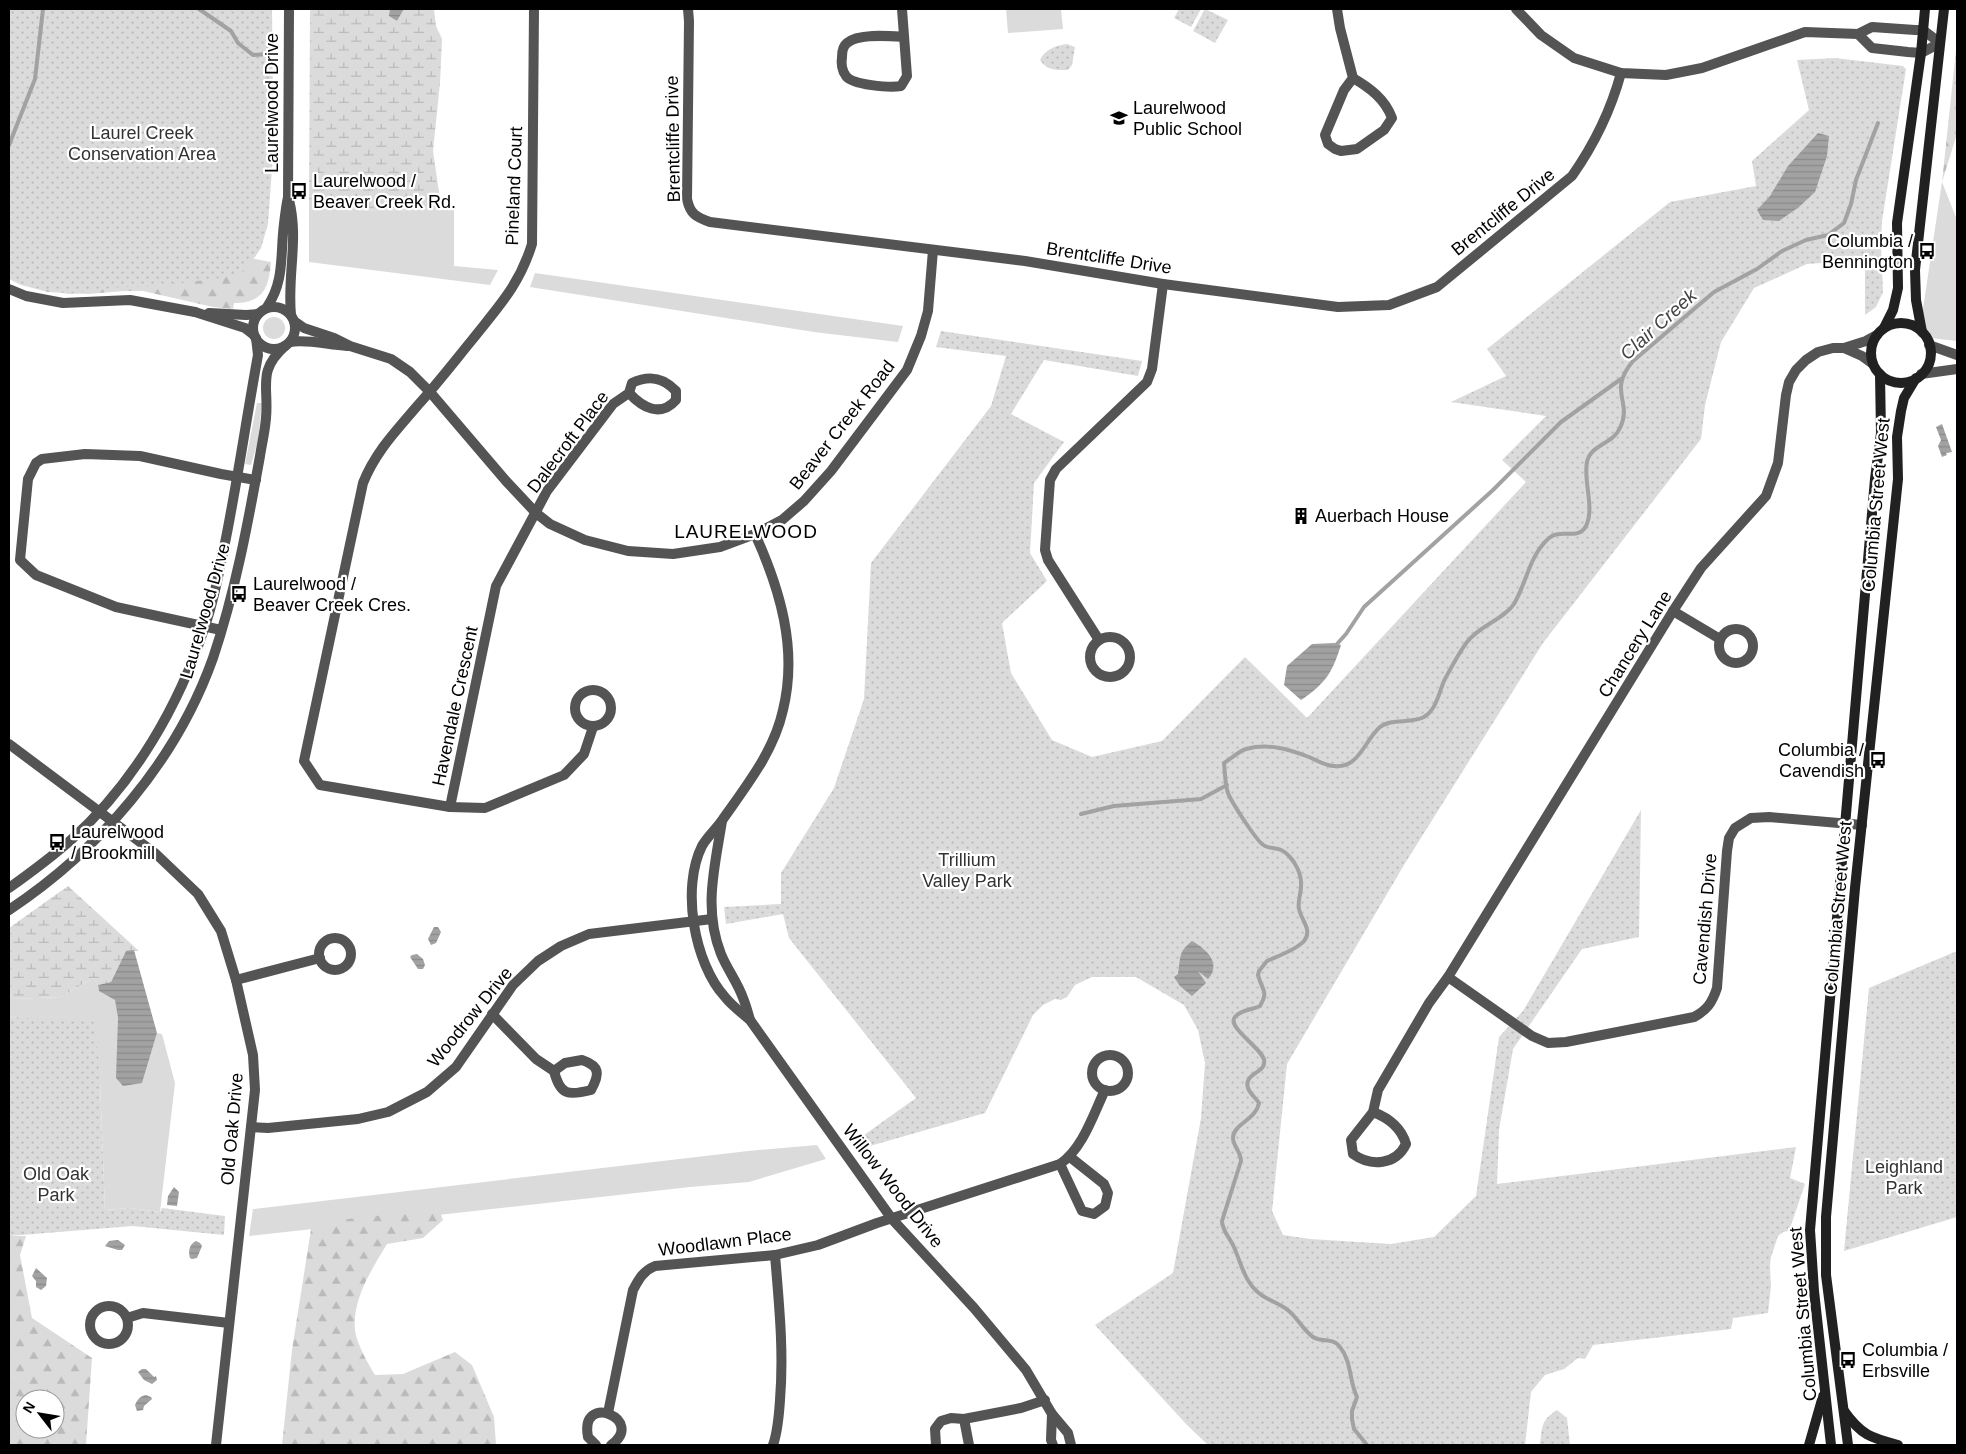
<svg xmlns="http://www.w3.org/2000/svg" width="1966" height="1454" font-family="Helvetica,sans-serif">
<defs>
<pattern id="forest-firs" width="22" height="20" patternUnits="userSpaceOnUse" patternTransform="scale(1.25)"><rect width="22" height="20" fill="#dbdbdb"/><path d="M5 1l3.5 6h-7zM16 11l3.5 6h-7z" fill="#bababa"/></pattern>
<pattern id="wetland-marsh" width="20" height="14" patternUnits="userSpaceOnUse" patternTransform="scale(1.25)"><rect width="20" height="14" fill="#dbdbdb"/><path d="M1 5h8M5 5V1M11 12h8M15 12V8" fill="none" stroke="#bababa"/></pattern>
<pattern id="park-dots" width="8" height="8" patternUnits="userSpaceOnUse" patternTransform="scale(1.25)"><rect width="8" height="8" fill="#dbdbdb"/><path d="M2 2h.1M6 6h.1" fill="none" stroke="#bababa" stroke-width="1.8" stroke-linecap="round"/></pattern>
<pattern id="water-rules" width="6" height="5" patternUnits="userSpaceOnUse" patternTransform="scale(1.25)"><rect width="6" height="5" fill="#a2a2a2"/><path d="M0 2.5h6" fill="none" stroke="#8a8a8a"/></pattern>
</defs>
<rect width="100%" height="100%" fill="#fff"/>
<g fill="#dbdbdb">
<path d="M1006,9h55l2,20 -55,4z"/>
<path d="M1942,182l15,38v121l-27,-3 -9,-16z"/>
<path d="M309,208l72,3 73,-2v57l44,4 -8,15 -181,-23z"/>
<path d="M535,273l368,53 -5,16 -84,-10 -284,-45z"/>
<circle cx="274" cy="328" r="11"/>
<path d="M257,403h5l-4,38 -7,24 -6,-1z"/>
<path d="M93,978l5,7 1,6 16,8 3,19 24,65 15,-50 5,1 13,49 -15,129 -30,-4 -25,2 -5,-129 -80,-63 -11,-1v-26l3,8 49,-2z"/>
<path d="M817,1145l9,14 -77,23 -59,5 -441,49 4,-27 495,-58z"/>
</g>
<g fill="url(#forest-firs)" fill-rule="evenodd">
<path d="M1957,41v93l-15,48z"/>
<path d="M9,230l206,30 40,-1 16,3c-2,26 -8,41 -37,41l-1,6 -20,-2 -70,-16h-19l-36,3 -40,-2 -27,-7 -12,-6z"/>
<path d="M439,1209l4,11 -20,18 -36,6c-15,25 -35,55 -32,86 1,12 13,34 20,45l28,-1 52,-22 17,13 22,52 2,28h-214l10,-95 20,-127z"/>
<path d="M9,1236h17l-6,19 12,63 60,40 -6,87h-77zM25,1399h30v30h-30z"/>
</g>
<g fill="url(#wetland-marsh)">
<path d="M310,9h80v7l7,5 7,-12h30l2,17 6,13 -2,44 -7,68 7,48 -4,11 -55,1 -72,-3z"/>
<path d="M68,886l71,65h-13l-15,31 -13,3 -5,-7 -32,19 -49,2 -3,-8v-63z"/>
</g>
<g fill="url(#park-dots)">
<path d="M9,9h263l1,98 2,20 -7,97 -7,24 -6,9 -13,15 -20,6 -74,9h-28l-51,7 -38,-7 -22,-9z"/>
<path d="M1179,9h22l-10,18 -17,-9z"/>
<path d="M1205,9l23,11 -13,23 -22,-12z"/>
<path d="M1067,44l8,3 -3,18 -4,5c-11,0 -21,1 -28,-10 5,-11 15,-14 27,-16z"/>
<path d="M1835,58l68,8 3,3 -24,152 -1,25 2,46 -7,15 -11,8v-55l-58,4 -53,24 -33,54 -16,63 -4,34 -158,204 -139,222 -117,199 -15,147 11,24 27,4 81,5 43,-7 42,-41 23,-159 24,-26 118,-201 -2,127 -57,12 -69,100 -14,81 -2,54 299,-37 -6,31 15,6 -16,47 -6,1 -5,4 -7,21 -1,9 1,20 -3,27 -35,5 -2,11 -138,16 -8,14 -7,-1 -14,11 -19,6 -14,17 -6,53h-317l-21,-20 -92,-100 78,-52 28,-155 4,-55 -7,-33 -14,-25 -48,-28h-44l-17,8 -8,12 -6,3 -6,-1 -12,6 -10,10 -48,98 -122,35 -6,-8 59,-42 -127,-160 -6,-24 -57,10 -2,-17 57,-3v-31l53,-85 30,-89 7,-136 120,-157 15,-50 -70,-9 5,-16 201,30 -4,15 -94,-16 -33,54 53,28 -30,41 -4,70 17,28 -45,42 9,50 41,67 40,17 70,-16 83,-84 62,61 219,-236 -24,-22 44,-44 -95,-14 55,-26 -19,-27 183,-147 86,-16 -4,-25 57,-51 -12,-50z"/>
<path d="M1957,951v266l-113,34 25,-263z"/>
<path d="M9,1017l86,5 5,59 5,129 25,-2 30,4 2,-4 63,8 -1,19 -91,-9 -124,10z"/>
<path d="M1557,1410l10,8 3,27h-30c2,-18 1,-25 17,-35z"/>
</g>
<g fill="url(#water-rules)">
<path d="M390,9h14l-7,12 -8,-5z"/>
<path d="M1818,133l11,3 -2,20 -12,36 -16,15 -20,14 -16,-1 -6,-10 13,-14 18,-30z"/>
<path d="M1942,424l10,28 -6,1 1,2 -5,2 -4,-11 3,-6 -5,-13z"/>
<path d="M1334,643l7,2c-9,28 -15,38 -40,55l-17,-15 3,-19 25,-22z"/>
<path d="M434,927h4l3,5 -5,11 -5,2 -3,-6z"/>
<path d="M1192,941c14,8 30,22 16,38l-10,-8 8,12 -14,13 -12,-10 -6,-9 4,-3c3,-17 0,-22 14,-33z"/>
<path d="M134,950l23,83 -15,50 -19,3 -7,-8 2,-60 -3,-18 -16,-9 -1,-6 13,-3 15,-31z"/>
<path d="M417,954l6,5 2,6 -2,4h-5l-8,-12 2,-2z"/>
<path d="M174,1187l5,5 -2,14 -10,-1 1,-9z"/>
<path d="M118,1240l7,5 -3,5h-4l-13,-4 4,-5z"/>
<path d="M196,1241l4,2 2,3 -5,12 -5,1 -2,-1c-2,-7 -1,-13 6,-17z"/>
<path d="M36,1268l11,10 -1,8 -5,4 -5,-3v-6l-4,-5z"/>
<path d="M142,1369h4l8,8 2,-1 1,4 -5,4 -8,-4 -6,-8z"/>
<path d="M146,1395l5,2 1,2 -8,7 -1,4 -6,1 -2,-6c2,-5 5,-9 11,-10z"/>
</g>
<g fill="none" stroke-linecap="round" stroke-linejoin="round">
<g stroke="#a2a2a2" stroke-width="4">
<path d="M199,9l32,22 7,12 15,12 15,-1"/>
<path d="M9,145l26,-66 8,-70"/>
<path d="M1337,644l9,-10 18,-27 129,-117 68,-68 60,-43"/>
<path d="M1081,814l33,-8 87,-7 26,-14"/>
<path d="M1367,1445l-13,-16 -2,-10v-8l5,-14c-8,-16 -5,-35 -17,-50 -7,-10 -18,-4 -27,-10 -9,-6 -15,-18 -23,-25 -8,-8 -21,-11 -30,-18 -16,-12 -19,-32 -27,-49 -4,-8 -11,-15 -11,-24l19,-60c0,-9 -8,-15 -8,-23 0,-14 23,-18 26,-35 -3,-5 -9,-9 -11,-15 -5,-15 19,-15 16,-28 -2,-12 -38,-33 -29,-43 5,-7 17,-7 25,-11 9,-16 2,-15 -2,-31l1,-4 8,-10c11,-5 29,-11 37,-20 9,-11 -3,-21 -5,-32 -2,-8 3,-17 2,-26 0,-10 -6,-21 -12,-27 -9,-10 -15,-6 -24,-10 -7,-2 -34,-45 -37,-53 -3,-9 -3,-20 -4,-30 7,-4 15,-12 22,-14 22,-6 42,0 63,8 7,3 17,9 25,9 25,3 30,-25 46,-39 11,-9 31,-3 44,-10 12,-7 15,-24 20,-36 7,-13 14,-27 23,-39 12,-16 37,-23 47,-38 13,-22 15,-48 35,-66 11,-10 29,3 37,-12 9,-18 -3,-45 1,-64 3,-17 26,-18 33,-34 13,-27 -13,-36 13,-67l81,-69 43,-23 25,-18 24,-11 22,-5 16,-12 7,-19 5,-24 22,-57"/>
</g>
<g stroke="#545454" stroke-width="10">
<path d="M534,9l-2,235c-13,42 -34,63 -60,96 -18,22 -35,44 -54,65 -22,26 -42,46 -55,78l-59,278 16,24 130,22 35,1 79,-33 20,-21 9,-27"/>
<path d="M688,9l1,12 -2,178c3,15 9,18 23,23l315,39 138,23 175,23 51,-2 48,-18 135,-111c21,-30 39,-66 49,-103"/>
<path d="M902,9l5,67 -6,10c-11,2 -49,-1 -55,-10 -4,-5 -5,-13 -4,-19 0,-4 1,-11 5,-14 11,-10 43,-7 57,-6"/>
<path d="M1337,9l3,19 13,50c17,10 32,21 39,40l-8,12 -27,19 -16,2 -6,-2 -7,-5 -3,-9 19,-45 9,-12"/>
<path d="M1516,9l25,26 33,23 47,15 45,2 36,-7 103,-36 53,2 14,-7 43,3h8l17,13 -19,10 -13,-1 -36,-4 -14,-14"/>
<path d="M9,289l17,7 37,7 67,-3 65,12"/>
<path d="M1929,345l28,10"/>
<path d="M1844,348l18,8 11,8"/>
<path d="M1921,374l36,-5"/>
<path d="M1673,611l47,28"/>
<circle cx="1736" cy="646" r="17"/>
<path d="M221,630l-105,-23 -80,-32 -16,-15 8,-81 8,-16 6,-4 43,-5 55,2 81,18 35,6"/>
<circle cx="1110" cy="657" r="20"/>
<path d="M1099,640l-51,-80 -3,-10 5,-70 6,-11 91,-87 5,-13 11,-85"/>
<circle cx="593" cy="708" r="18"/>
<path d="M9,744l147,110 42,40 23,37 15,49 17,75 2,35 -39,355"/>
<path d="M450,807l46,-221 51,-95 66,-87 16,-11c13,14 31,25 47,7v-9c-13,-14 -27,-16 -44,-8l-3,10"/>
<circle cx="335" cy="954" r="16"/>
<path d="M1448,977l84,59 16,7 18,-1 128,-25c13,-7 18,-14 23,-29l10,-137 2,-13 6,-10 16,-10 18,-1 93,8"/>
<path d="M236,980l84,-22"/>
<path d="M492,1014l44,45 18,12"/>
<circle cx="1110" cy="1073" r="18"/>
<path d="M582,1060c18,6 18,14 9,30 -23,6 -31,5 -37,-19l11,-8z"/>
<path d="M1373,1112c16,6 28,15 33,32 -10,21 -35,23 -53,10l-2,-14 22,-28 5,-22 51,-87 19,-26 225,-366 28,-43 65,-72 12,-33 8,-68 3,-13 7,-12 10,-10 12,-8 15,-4h11l22,-7 11,-6"/>
<path d="M251,1127l17,1 90,-9 30,-7 39,-20 29,-25 57,-82 25,-24 23,-15 28,-12 123,-15"/>
<path d="M1060,1164l22,47 12,3 11,-8 3,-13 -4,-9 -34,-27"/>
<circle cx="109" cy="1325" r="19"/>
<path d="M127,1318l16,-5 86,10"/>
<path d="M608,1413l25,-123c6,-11 10,-19 22,-24l120,-11 43,-10 59,-22 183,-59c23,-16 33,-49 45,-74"/>
<path d="M964,1419l5,26"/>
<path d="M596,1445l-8,-8c-9,-46 59,-17 23,8"/>
<path d="M773,1445c5,-14 6,-30 7,-45 4,-49 -1,-96 -5,-145"/>
<path d="M936,1445l-1,-16 6,-8 10,-3 13,1 57,-11 24,-8"/>
</g>
<g stroke="#545454" stroke-width="10">
<path d="M289,200c10,39 -2,76 2,115"/>
<circle cx="274" cy="328" r="21"/>
<path d="M267,307c18,-26 13,-53 17,-83 1,-9 2,-18 4,-27l1,-188"/>
<path d="M195,312l50,16 9,7"/>
<path d="M209,313l37,2 12,-1"/>
<path d="M294,321l10,7 30,10 16,8 41,13 19,13 20,20 76,89 30,32 14,11 35,16 43,11 45,3 47,-7 35,-13 27,-14 22,-19 27,-30 76,-101 14,-34 7,-25 5,-61"/>
<path d="M290,342c18,-3 38,3 57,4"/>
<path d="M755,534c25,55 43,115 28,176 -9,41 -36,75 -60,109 -6,9 -16,18 -21,27 -21,42 -8,117 23,151 7,9 17,16 25,23l142,199 82,89 52,62 26,44 16,19 3,12"/>
<path d="M722,821c-7,45 -19,88 -1,133 6,15 17,29 22,44 3,7 5,15 7,22"/>
<path d="M9,888c21,-15 43,-31 63,-49 62,-56 107,-133 133,-213 10,-28 15,-59 21,-88 12,-61 21,-123 32,-183l-2,-17"/>
<path d="M9,910c90,-60 167,-148 204,-252 22,-65 35,-135 47,-202 2,-13 5,-25 6,-38 3,-32 -9,-47 19,-72"/>
<path d="M1052,1414l-1,26 2,5"/>
</g>
<g stroke="#212121" stroke-width="10">
<circle cx="1901" cy="353" r="30"/>
<path d="M1884,328l9,-18 5,-22 -1,-65 24,-170 4,-44"/>
<path d="M1922,332l-6,-32 -1,-30 29,-261"/>
<path d="M1844,1411c17,24 27,27 54,34"/>
<path d="M1809,1445l14,-49"/>
<path d="M1831,1445l-17,-154 -4,-61 65,-751 6,-46 -1,-59"/>
<path d="M1848,1445l-22,-170v-58l29,-329 43,-409 -1,-42 4,-26 3,-13 12,-20"/>
</g>
</g>
<defs>
<g id="school-bare" transform="scale(1.35)"><path d="M0-5L7-2L0 1L-7-2ZM-4 1L0 2.5L4 1V4Q0 6-4 4Z" fill="#000" stroke="#fff" stroke-width="2.5" paint-order="stroke"/></g>
<g id="bus-bare" transform="scale(1.35)"><path d="M-5-6H5V4H4V6H2V4H-2V6H-4V4H-5ZM-3.5-4V0h7V-4ZM-3.5 1.2v1.5H-2V1.2ZM2 1.2v1.5H3.5V1.2Z" fill="#000" stroke="#fff" stroke-width="2.5" paint-order="stroke"/></g>
<g id="building-bare" transform="scale(1.35)"><path d="M-4-6H4V6H1V3H-1V6H-4ZM-2.5-4.3h1.7v1.8h-1.7ZM.8-4.3h1.7v1.8H.8ZM-2.5-1h1.7V.8h-1.7ZM.8-1h1.7V.8H.8Z" fill="#000" stroke="#fff" stroke-width="2.5" paint-order="stroke"/></g>
</defs>
<g fill-rule="evenodd">
<use href="#school-bare" x="1119" y="118"/>
<use href="#bus-bare" x="299" y="191"/>
<use href="#bus-bare" x="1927" y="251"/>
<use href="#building-bare" x="1301" y="516"/>
<use href="#bus-bare" x="239" y="594"/>
<use href="#bus-bare" x="1878" y="760"/>
<use href="#bus-bare" x="57" y="842"/>
<use href="#bus-bare" x="1848" y="1360"/>
</g>
<g text-anchor="middle" stroke-width="4.5" stroke-linejoin="round" paint-order="stroke">
<g font-size="18" fill="#000" stroke="#fff">
<text transform="translate(272 103) rotate(-90)" y="6">Laurelwood Drive</text>
<text transform="translate(673 139) rotate(-91)" y="6">Brentcliffe Drive</text>
<text transform="translate(514 186) rotate(-88)" y="6">Pineland Court</text>
<text transform="translate(1503 212) rotate(-39)" y="6">Brentcliffe Drive</text>
<text transform="translate(1109 258) rotate(9)" y="6">Brentcliffe Drive</text>
<text transform="translate(842 425) rotate(-52)" y="6">Beaver Creek Road</text>
<text transform="translate(568 442) rotate(-53)" y="6">Dalecroft Place</text>
<text transform="translate(1876 505) rotate(-85)" y="6">Columbia Street West</text>
<text transform="translate(205 611) rotate(-74)" y="6">Laurelwood Drive</text>
<text transform="translate(1635 644) rotate(-58)" y="6">Chancery Lane</text>
<text transform="translate(455 706) rotate(-78)" y="6">Havendale Crescent</text>
<text transform="translate(1838 908) rotate(-85)" y="6">Columbia Street West</text>
<text transform="translate(1705 919) rotate(-85)" y="6">Cavendish Drive</text>
<text transform="translate(470 1017) rotate(-51)" y="6">Woodrow Drive</text>
<text transform="translate(232 1129) rotate(-85)" y="6">Old Oak Drive</text>
<text transform="translate(893 1186) rotate(52)" y="6">Willow Wood Drive</text>
<text transform="translate(725 1242) rotate(-7)" y="6">Woodlawn Place</text>
<text transform="translate(1803 1314) rotate(-95)" y="6">Columbia Street West</text>
</g>
<g font-size="18" fill="#000" stroke="#fff" text-anchor="start">
<text x="1133" y="114">Laurelwood<tspan x="1133" dy="21">Public School</tspan></text>
<text x="313" y="187">Laurelwood /<tspan x="313" dy="21">Beaver Creek Rd.</tspan></text>
<text x="1913" y="247" text-anchor="end">Columbia /<tspan x="1913" dy="21">Bennington</tspan></text>
<text x="1315" y="522">Auerbach House</text>
<text x="253" y="590">Laurelwood /<tspan x="253" dy="21">Beaver Creek Cres.</tspan></text>
<text x="1864" y="756" text-anchor="end">Columbia /<tspan x="1864" dy="21">Cavendish</tspan></text>
<text x="71" y="838">Laurelwood<tspan x="71" dy="21">/ Brookmill</tspan></text>
<text x="1862" y="1356">Columbia /<tspan x="1862" dy="21">Erbsville</tspan></text>
</g>
<g font-size="18" fill="#323232" stroke="#fff">
<text x="142" y="139">Laurel Creek<tspan x="142" dy="21">Conservation Area</tspan></text>
<text x="967" y="866">Trillium<tspan x="967" dy="21">Valley Park</tspan></text>
<text x="1904" y="1173">Leighland<tspan x="1904" dy="21">Park</tspan></text>
<text x="56" y="1180">Old Oak<tspan x="56" dy="21">Park</tspan></text>
</g>
<g font-size="19" font-style="italic" fill="#434343" stroke="#fff">
<text transform="translate(1658 324) rotate(-42)" y="7">Clair Creek</text>
</g>
<g font-size="19" letter-spacing="1" fill="#000" stroke="#fff">
<text x="746" y="538">LAURELWOOD</text>
</g>
</g>
<rect width="1966" height="1454" fill="none" stroke="#000000" stroke-width="20"/>
<g transform="translate(40 1414) rotate(301)"><circle r="24" fill="#ffffff" stroke="#999999"/>
<path d="M0-4L9 19L0 12L-9 19Z" fill="#000000"/>
<text y="-8" font-size="14" font-weight="bold" text-anchor="middle" fill="#000000">N</text>
</g>
</svg>
